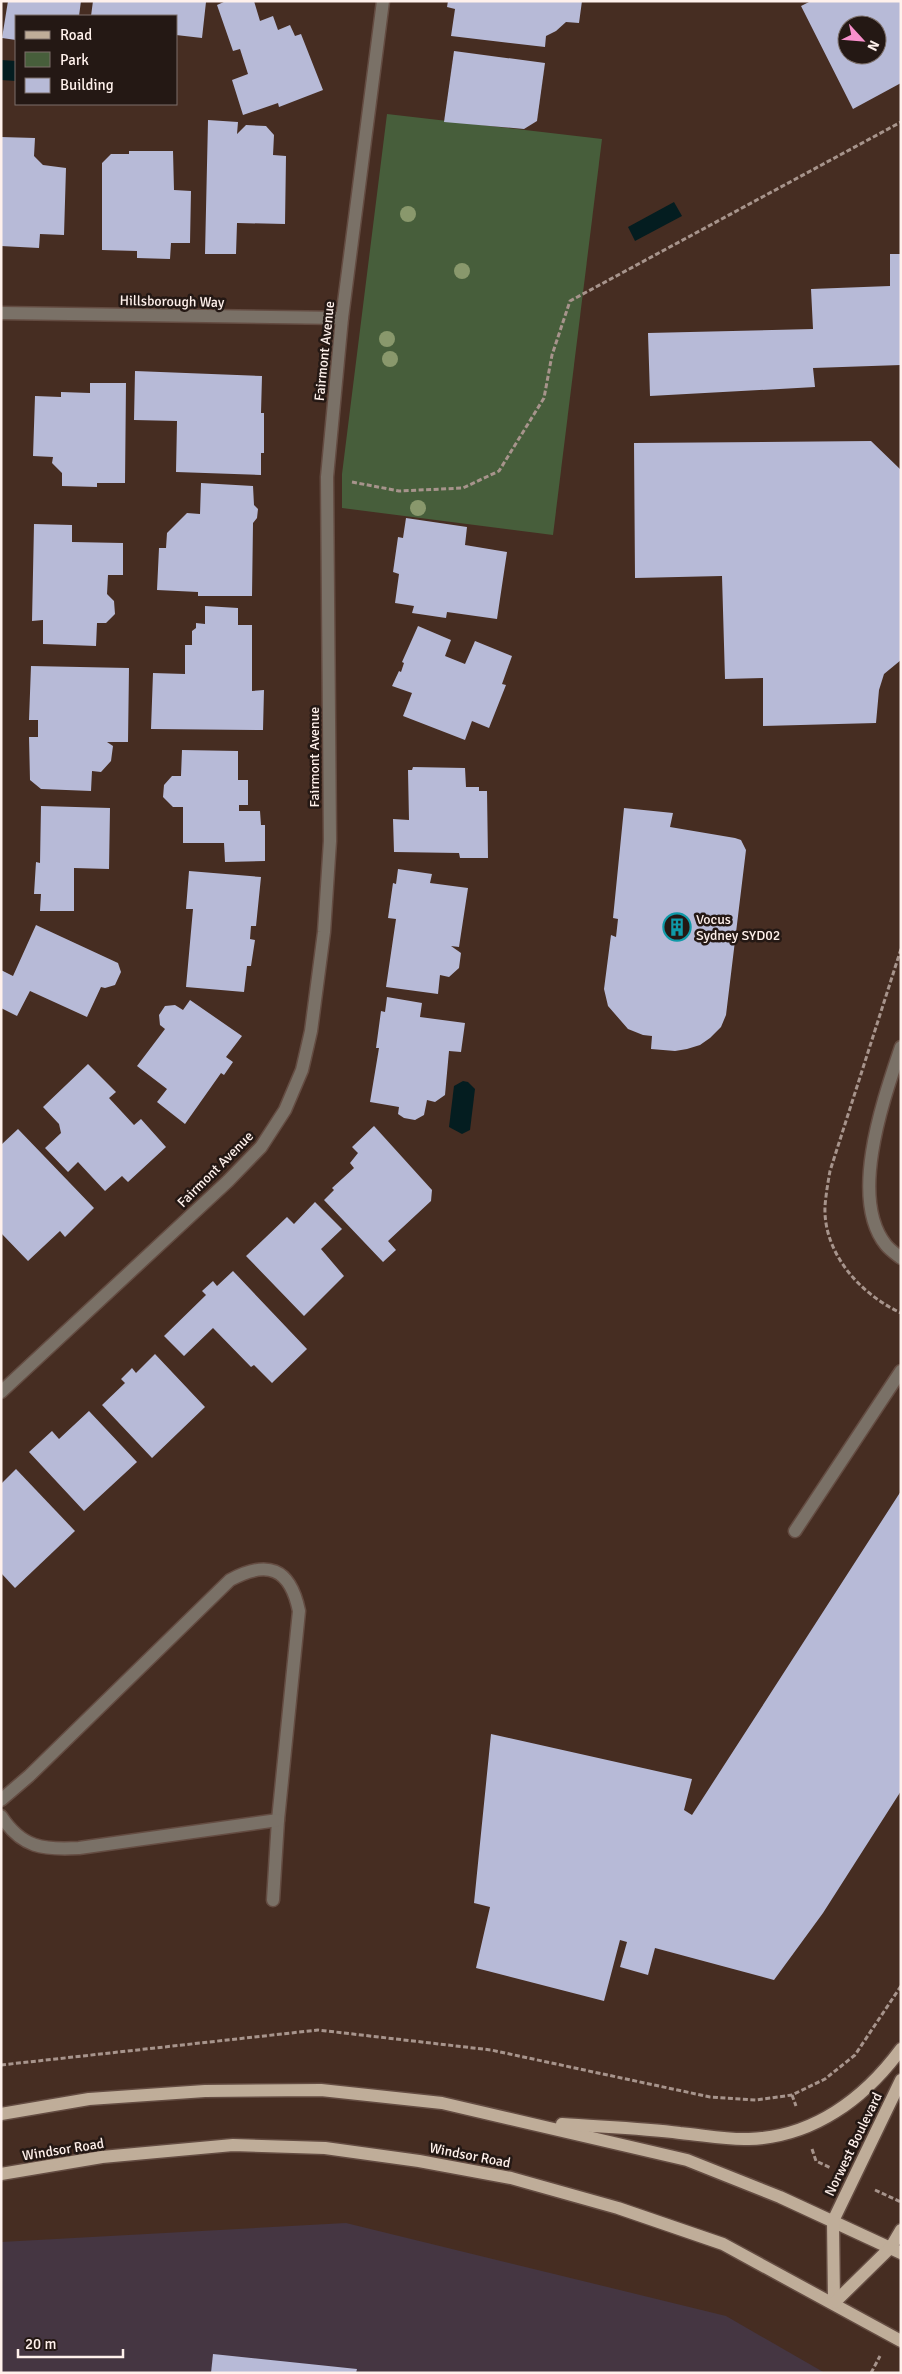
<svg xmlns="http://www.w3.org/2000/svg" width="902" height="2374" font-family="Signika,sans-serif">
<rect width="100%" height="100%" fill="#462d22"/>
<path fill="#453642" d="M346,2223l380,93 99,57h-824v-131z"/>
<path fill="#475e3b" d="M387,114l215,25 -49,396 -211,-27v-34z"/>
<g fill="#041d20">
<path d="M1,60l15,1v20l-15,-1z"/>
<path d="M674,202l8,14 -47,25 -7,-14z"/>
<path d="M463,1081l5,1 7,7 -5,41 -8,4 -13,-7 5,-41z"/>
</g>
<g fill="#b7bad7" fill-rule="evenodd">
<path d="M8,1h73l-2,15h-63v24l-14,-2z"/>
<path d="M93,1l113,1 -4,36 -26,-3v-19h-85z"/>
<path d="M226,1h28l6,20 13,-5 5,14 12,-5 5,11 6,-2 22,56 -44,17 -1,-4 -35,12 -11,-35 16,-6 -8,-25 -7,2 -16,-46z"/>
<path d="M448,1h134l-3,22 -13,-1 -10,9 -10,5 -1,11 -94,-11 4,-27 -8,-2z"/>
<path d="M811,1h90v82l-48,26 -52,-103zM847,25h30v30h-30z"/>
<path d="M454,51l91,12 -8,58 -13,8 -80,-7z"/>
<path d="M208,120l30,2 -1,12 9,-9 20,1 8,9 -1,20 13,1 -1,68 -48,-1 -1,31h-31z"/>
<path d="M1,137l34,1 -1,18 9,9 23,3 -2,67 -24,-1 -1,14 -38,-2z"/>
<path d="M129,151h44l1,39 17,1 -1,52h-19l-1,16 -33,-1v-7l-35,-1v-87l9,-9h18z"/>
<path d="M890,254h11v111l-88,3 2,19 -165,9 -2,-63 165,-4 -2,-40 79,-3z"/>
<path d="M135,371l127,5 -1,37h3v40h-3v22l-85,-3 1,-51 -43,-1z"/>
<path d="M90,383h36l-1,100h-28v4l-35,-1v-13l-10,-10 1,-6 -20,-1 2,-60 26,1v-5l29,1z"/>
<path d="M871,441l30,29v190l-17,14 -5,16 -3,33 -113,3v-48l-38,1 -3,-103 -87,2 -1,-135z"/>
<path d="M201,483l52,3 1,19 4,4 -1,9 -4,5 -1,73h-54v-4l-41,-2 2,-42h7l1,-15 20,-20 13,1z"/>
<path d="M406,518l61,9 -2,18 42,7 -10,67 -50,-7 -1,6 -34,-5 2,-7 -19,-3 4,-29 -6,-2 5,-35 5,1z"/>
<path d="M34,524l38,1v17l51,1v32h-15l-1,19 7,7 1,13 -9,9h-9l-1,23 -53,-2v-24l-11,1z"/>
<path d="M205,606l33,2v17h14v66l12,-1 -1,40 -112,-1 2,-56 32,1v-29h7v-14l4,-3v-5l9,1z"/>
<path d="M418,626l33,14 -6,16 20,8 10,-23 37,15 -10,28 4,1 -17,43 -17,-7 -7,19 -62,-24 9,-23 -20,-7 7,-15 2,1 3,-9 -2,-1z"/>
<path d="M31,666l98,2 -1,74h-21l6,4 -2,15 -10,11 -9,-1 -1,20 -50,-2 -11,-9 -1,-43h9v-17h-9z"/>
<path d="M182,750l56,1v29h10v25h-9v6h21l1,14h4v36l-40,1 -1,-19h-41v-36h-10l-10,-10 1,-12 8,-9h9z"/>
<path d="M413,767l52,1 1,19h13v4h8l1,67h-28l-1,-5 -65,-1 -1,-33 16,1 -1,-50h4z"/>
<path d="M41,806l69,2 -1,61 -35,-1v43h-34l1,-17h-7l2,-32 4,1z"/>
<path d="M624,808l49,5 -3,14 65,11 6,2 5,10 -20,165 -5,12 -11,11 -10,7 -13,4 -12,2 -24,-2 1,-13 -9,-1 -15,-6 -20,-23 -4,-17 7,-54 5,2 2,-18 -5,-1z"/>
<path d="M398,869l34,5 -2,9 38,5 -9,59 -8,-1 10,7 -2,15 -10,9 -9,-2 -2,19 -52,-7 10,-68 -8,-1 5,-35 3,1z"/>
<path d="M189,871l72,6 -5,49h-5l-1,13 5,1 -4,26h-4l-3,26 -58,-5 7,-78h-7z"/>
<path d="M36,925l82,38 3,9 -6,13 -10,3 -4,-1 -14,30 -57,-26 -13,25 -16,-8v-38l12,6z"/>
<path d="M387,997l35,6 -2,14 45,6 -4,29 -12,-1 -4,44 -10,7 -8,-2 -3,15 -9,5 -11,-2 -6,-4 1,-7 -29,-5 9,-54h-3l5,-37 4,1z"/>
<path d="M190,1000l52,36 -16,21 7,5 -9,13 -3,-2 -36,51 -28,-22 10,-13 -30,-23 28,-37 -5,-4 -1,-10 6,-9 10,-1 8,5z"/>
<path d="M88,1064l28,28 -7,6 25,27 7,-6 25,28 -38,35 -6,-6 -17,15 -27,-29 -10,10 -23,-24 16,-15 -2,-9 -16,-17z"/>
<path d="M374,1126l58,64 -1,11 -43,40 8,9 -13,12 -59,-62 10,-10 -2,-2 22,-20 -4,-5 8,-10 -6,-6z"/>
<path d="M18,1129l76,79 -29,29 -5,-6 -32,30 -27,-28v-88z"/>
<path d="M315,1202l27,27 -21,20 23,27 -40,40 -58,-60 41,-39 7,7z"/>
<path d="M233,1271l74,78 -35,34 -18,-18 -3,2 -38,-39 -29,28 -20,-20 42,-41 -4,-4 11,-10 4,5z"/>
<path d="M155,1354l50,53 -53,51 -50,-53 23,-22 -4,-4 11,-11 4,5z"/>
<path d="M89,1411l48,51 -53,49 -55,-59 23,-21 7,8z"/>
<path d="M16,1469l59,62 -60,57 -14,-15v-89z"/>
<path d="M901,1491v300l-78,122 -49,67 -119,-32 -7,27 -28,-8 7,-25 -7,-2 -16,61 -128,-33 14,-61 -16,-4 17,-169 201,45 -8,31 8,5z"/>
<path d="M213,2354l144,15 -1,4h-145z"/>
</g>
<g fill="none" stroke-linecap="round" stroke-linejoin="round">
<g stroke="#644c42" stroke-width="15">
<g id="service">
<path d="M795,1531l106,-160"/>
<path d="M1,1800l28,-24 201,-196c37,-20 60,-13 69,31l-21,209 -5,80"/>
<path d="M1,1816c21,32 42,34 78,32l199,-28"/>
</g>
</g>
<g stroke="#644c42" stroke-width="15">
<g id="minor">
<path d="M1,313l341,5"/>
<path d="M901,1047c-17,51 -53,151 -15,198 4,5 10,9 15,13"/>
<path d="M1,1392l227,-211 33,-34 24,-37 17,-40 9,-39 13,-99 6,-91 -3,-364 15,-159 41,-317"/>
</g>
</g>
<g stroke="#644c42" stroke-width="15">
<g id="primary">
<path d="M1,2114l88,-15 116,-8 116,-1 121,13 245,57 93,37 121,56"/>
<path d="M562,2124c40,3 79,4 118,9 23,2 46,7 69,6 64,-2 115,-40 152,-90"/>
<path d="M1,2174l101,-17 131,-12 92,3 94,13 92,17 107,30 105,36 178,97"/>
<path d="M834,2303l-1,-82 68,-141"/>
<path d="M834,2303l57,-56 10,-17"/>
</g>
</g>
<g stroke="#a7948c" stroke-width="3" stroke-dasharray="5 2.5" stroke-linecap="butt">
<path d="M352,482l47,9 64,-3 36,-17 45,-73 8,-43 18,-54 331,-179"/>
<path d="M901,949l-71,222c-2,11 -4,23 -5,35 -2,47 35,88 76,107"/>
<path d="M1,2065l317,-35 173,20 219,47 46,3 36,-5 33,-16 30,-24 46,-69"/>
<path d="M792,2095l4,11"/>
<path d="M812,2149l4,12 15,7"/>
<path d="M875,2190l26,12"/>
<path d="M871,2373l9,-17"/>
</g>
<use href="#service" stroke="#7a7167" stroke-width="12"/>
<use href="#minor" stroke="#7a7167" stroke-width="12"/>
<use href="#primary" stroke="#bfad99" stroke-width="12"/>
</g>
<g fill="#89986c">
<circle cx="408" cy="214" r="8"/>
<circle cx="462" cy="271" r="8"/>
<circle cx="387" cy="339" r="8"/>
<circle cx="390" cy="359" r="8"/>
<circle cx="418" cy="508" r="8"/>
</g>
<defs>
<g id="building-ring" transform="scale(1.4375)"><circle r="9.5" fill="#241814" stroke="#0f9aa8" stroke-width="1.5"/><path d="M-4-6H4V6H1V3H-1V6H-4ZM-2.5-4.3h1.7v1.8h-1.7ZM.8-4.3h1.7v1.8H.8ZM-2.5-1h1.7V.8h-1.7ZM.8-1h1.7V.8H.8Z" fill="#0f9aa8"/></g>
</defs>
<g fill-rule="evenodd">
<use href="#building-ring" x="677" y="927"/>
</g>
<g text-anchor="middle" stroke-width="5" stroke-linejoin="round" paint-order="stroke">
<g font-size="14" fill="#fff1ec" stroke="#241814">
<text transform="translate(172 301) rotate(1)" y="5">Hillsborough Way</text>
<text transform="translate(324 351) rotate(-84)" y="5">Fairmont Avenue</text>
<text transform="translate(314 757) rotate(-90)" y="5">Fairmont Avenue</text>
<text transform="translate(215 1169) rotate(-45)" y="5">Fairmont Avenue</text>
<text transform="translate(853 2144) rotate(-64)" y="5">Norwest Boulevard</text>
<text transform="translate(63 2149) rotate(-9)" y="5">Windsor Road</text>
<text transform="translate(470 2155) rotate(11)" y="5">Windsor Road</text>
</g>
<g font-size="14" fill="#fff1ec" stroke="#241814" text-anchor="start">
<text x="696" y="924">Vocus<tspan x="696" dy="16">Sydney SYD02</tspan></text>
</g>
</g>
<rect width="902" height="2374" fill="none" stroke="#fff1ec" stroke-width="5"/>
<rect x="15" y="15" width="162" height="90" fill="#241814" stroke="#7c6f6a"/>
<rect x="25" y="31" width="25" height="8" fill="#bfad99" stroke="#7c6f6a"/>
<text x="60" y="40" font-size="15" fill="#fff1ec">Road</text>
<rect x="25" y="52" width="25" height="15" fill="#475e3b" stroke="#7c6f6a"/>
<text x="60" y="65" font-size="15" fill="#fff1ec">Park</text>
<rect x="25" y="78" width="25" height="15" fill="#b7bad7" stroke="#7c6f6a"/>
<text x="60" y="90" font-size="15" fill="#fff1ec">Building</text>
<g transform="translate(862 40) rotate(116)"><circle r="24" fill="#241814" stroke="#7c6f6a"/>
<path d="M0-4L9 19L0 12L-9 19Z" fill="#f890cc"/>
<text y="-8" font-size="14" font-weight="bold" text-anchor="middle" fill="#fff1ec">N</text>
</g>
<path d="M18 2349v8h105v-8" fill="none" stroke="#fff1ec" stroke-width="2.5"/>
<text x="25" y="2349" font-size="15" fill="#fff1ec" stroke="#241814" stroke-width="4" paint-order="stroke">20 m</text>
</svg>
